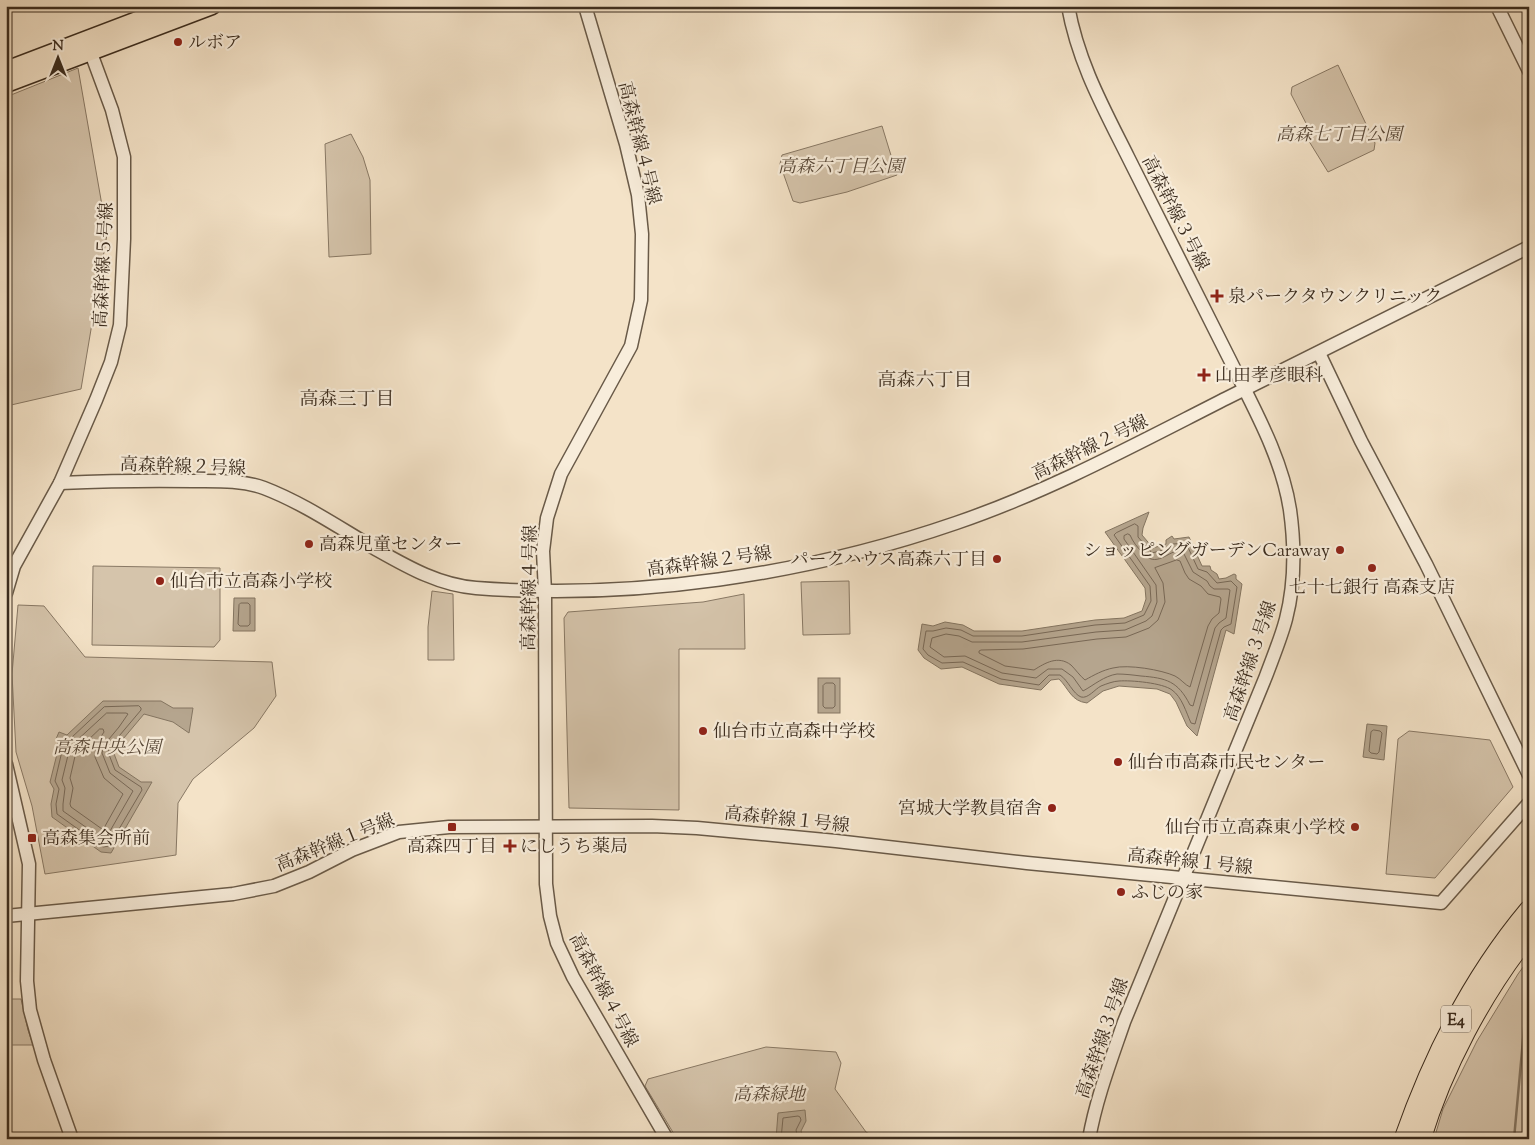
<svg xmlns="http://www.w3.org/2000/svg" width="1535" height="1145" font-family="'Sorts Mill Goudy','Noto Serif JP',serif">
<rect width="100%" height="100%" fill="#f4e3c8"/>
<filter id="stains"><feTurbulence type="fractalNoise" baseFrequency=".004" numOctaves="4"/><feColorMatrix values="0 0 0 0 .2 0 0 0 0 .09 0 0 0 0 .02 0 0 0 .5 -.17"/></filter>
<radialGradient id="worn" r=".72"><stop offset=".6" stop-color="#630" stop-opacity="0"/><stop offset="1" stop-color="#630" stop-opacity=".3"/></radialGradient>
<g fill="#d5c4ab" stroke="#887864">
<path d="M1338,65l37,78 -1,7 -46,22 -21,-34 3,-7 -19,-37 1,-7z"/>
<path d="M78,68l29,166 -26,155 -70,16 -5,5v-313z"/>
<path d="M882,126l15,49 -50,17 -47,11 -7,-2 -13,-37 2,-9z"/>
<path d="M351,134l12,23 7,23 1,74 -42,3 -4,-113z"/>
<path d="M93,566l127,2v72l-6,7 -122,-2z"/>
<path d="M849,581l1,53 -47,1 -2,-53z"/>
<path d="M432,591l21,3 1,66h-26v-33z"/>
<path d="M744,594l1,55h-66v161l-110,-2 -5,-190 4,-6 135,-10z"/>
<path d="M18,605l26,1 41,51 187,5 4,34 -22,32 -61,51 -15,24 -2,52 -131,19 -13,-68 -16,-54 -4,-78z"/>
<path d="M1409,731l81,9 23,47 -78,91 -49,-4 12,-135z"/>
<path d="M1529,959v180h-95l9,-30 34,-68 41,-67z"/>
<path d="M6,999h15l7,31 5,15h-27z"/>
<path d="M766,1047l70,5 5,11 -6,26 31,43 11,7h-200l-32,-53 3,-7z"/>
</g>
<g fill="#b5a58e" stroke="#847561">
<path d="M1149,512l-6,16 -1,7 11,13 13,-4v-4l6,-4 2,3 15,-2 13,29h8l1,4 6,4 2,5 7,-1 8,-4 2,1v4l6,5 -8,50 -8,-4 -29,106 -10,-10 -11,-24 -6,-8 -13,-5 -38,-3 -16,5 -16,12c-16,-2 -18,-14 -28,-24l-8,1 -10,10 -42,-6 -37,-17 -21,2 -17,-11 -6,-8 4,-26 11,2 12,-4 18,3 11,6h48l73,-11 29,-2 18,-7 4,-12 -1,-11 -40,-56z"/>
<path d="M234,598h21v33h-22z"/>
<rect x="818" y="678" width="22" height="35"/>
<path d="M103,701h58l12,7h20l-4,25 -16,-11 -29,-8 -31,37 6,16 22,15h11l-41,71 -10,-1 -49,-35 -1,-13 3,-15 -4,-7 9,-36 -3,-7 3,-7 8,3z"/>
<path d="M1367,724l20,2 -3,34 -21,-3z"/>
<path d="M805,1110l1,11 -5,10 3,8h-28l2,-26z"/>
</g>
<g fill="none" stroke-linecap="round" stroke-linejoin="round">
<g stroke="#786856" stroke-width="1">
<path d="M1135,524l3,2v11l14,16 15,-4 6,-5 13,-1 12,26 9,3 10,11 14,-2 6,6 -6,37 -7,3 -3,3 -26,94 -4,-1c-5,-11 -9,-26 -19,-33 -9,-7 -41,-10 -53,-9 -5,0 -13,3 -18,5 -6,3 -13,13 -20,11 -8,-3 -13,-17 -21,-22h-11l-10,10 -38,-6 -38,-17 -21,1 -14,-8 -5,-6 3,-18h7l13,-3 15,2 12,6h49l73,-11 30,-2 19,-8 7,-14 -1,-15 -36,-51 2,-2z"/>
<path d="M1128,534l2,1c3,7 7,12 12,17 14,18 26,-2 40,-2l11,22 14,9 3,5 4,3h14l2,1 -4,28 -7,5 -4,5 -22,78 -3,-1c-12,-24 -24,-27 -49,-29 -8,-1 -16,-2 -24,-2 -13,2 -23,11 -34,17l-10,-14 -11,-8h-14l-12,9 -34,-5 -37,-17 -21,1 -14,-10 2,-9 14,-4 13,2 13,6h50l74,-10 29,-2 21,-9 6,-5 5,-14 -1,-17 -32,-46v-3z"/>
<path d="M1177,560l3,1 5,12 4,6 12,7 7,8 12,3 1,2 -2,14 -7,6 -4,7 -18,61c-5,-2 -9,-8 -15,-11 -13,-6 -47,-12 -62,-8 -10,2 -19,7 -28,12 -5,-4 -9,-10 -14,-15 -13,-10 -26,-2 -37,5l-29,-4 -26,-13v-2l2,-1 42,-1 74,-10 29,-2 23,-9 9,-8 7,-18 -2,-19 -8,-15z"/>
<path d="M241,603h7l2,2v19l-2,2h-8l-2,-2 1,-19z"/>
<path d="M826,683h7l2,2v21l-2,2h-8l-2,-2v-20z"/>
<path d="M139,706l2,2v2l-32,38 -1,4 7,18 26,17 1,3 -33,56 -6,1 -46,-33 -1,-10 3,-15 -4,-8 8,-34v-5l8,-4 33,-31z"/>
<path d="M107,713h19l2,1 -9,13 -15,18 -2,8 8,20 23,18 -27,47 -2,2 -41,-29v-7l2,-16 -3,-8 8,-33z"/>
<path d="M100,729h3l1,3 -8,12 -1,13 9,21 19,16 -19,34 -2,1 -31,-22 -1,-3 3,-16 -3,-10 6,-26z"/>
<path d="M1374,730l6,1 2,2 -3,19 -2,2 -6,-1 -2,-2 2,-19z"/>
<path d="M781,1139l2,-21 15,-2 2,1 1,3 -5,10 2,9"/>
</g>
<path stroke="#847561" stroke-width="2.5" d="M1514,1139l12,-132"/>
<g stroke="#695a48" stroke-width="15">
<g id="minor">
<path d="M585,6l41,138 12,51 4,39 -1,66 -10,46 -70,128 -14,44 -4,33 2,41 1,292 4,32 7,27 16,34 94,162"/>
<path d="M1068,6c10,56 35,101 60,151 34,67 68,135 102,203 23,47 52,97 60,150 5,36 5,74 -4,109 -5,19 -13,38 -20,57l-142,346c-13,38 -28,77 -35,117"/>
<path d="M1497,6l32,65"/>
<path d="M1319,353l42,88 65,123 103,211"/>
<path d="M60,483c45,-2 89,-3 134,-2 23,0 48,-1 70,7 39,15 74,39 110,60 32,18 64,37 102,40 159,12 329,-13 480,-65 94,-32 182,-80 271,-125 100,-51 201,-101 302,-151"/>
<path d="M6,593l8,-27 46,-83 36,-83 15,-38 9,-37 4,-86v-82l-12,-47 -24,-65"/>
<path d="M6,764l23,100 -2,117 3,29 14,50 28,79"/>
<path d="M6,916l227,-22 41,-8 35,-14 43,-22 47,-18 50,-5 203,-1 45,2 139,13 191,22 414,40 88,-100"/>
</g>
</g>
<g stroke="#3b2c1e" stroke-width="19">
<g id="major">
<path d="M6,70l168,-64"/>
<path d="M6,84l206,-78"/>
</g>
</g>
<g stroke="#3b2c1e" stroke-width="21">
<g id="highway">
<path d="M1404,1139c29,-83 68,-161 125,-229"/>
<path d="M1421,1139c22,-72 61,-146 108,-205"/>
</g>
</g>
<use href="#minor" stroke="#f8eddb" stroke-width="12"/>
<use href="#major" stroke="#f4e3c8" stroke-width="16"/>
<use href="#highway" stroke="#f4e3c8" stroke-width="19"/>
</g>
<g fill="#8f2418" stroke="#f8eddb" stroke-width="2">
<circle cx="178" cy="42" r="5"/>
<path d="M1214.5 288.5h5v5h5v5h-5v5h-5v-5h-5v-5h5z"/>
<path d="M1201.5 367.5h5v5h5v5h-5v5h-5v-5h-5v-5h5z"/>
<circle cx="309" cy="544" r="5"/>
<circle cx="1340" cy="550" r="5"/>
<circle cx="997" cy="559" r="5"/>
<circle cx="1372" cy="568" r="5"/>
<circle cx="160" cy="581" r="5"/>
<circle cx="703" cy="731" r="5"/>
<circle cx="1118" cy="762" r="5"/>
<circle cx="1052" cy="808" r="5"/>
<rect x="447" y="822" width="10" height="10" rx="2.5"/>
<circle cx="1355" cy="827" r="5"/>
<rect x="27" y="833" width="10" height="10" rx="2.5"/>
<path d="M507.5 838.5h5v5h5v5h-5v5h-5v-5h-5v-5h5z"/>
<circle cx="1121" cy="892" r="5"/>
</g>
<g text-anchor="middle" stroke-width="4.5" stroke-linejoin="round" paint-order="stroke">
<rect fill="#f8eddb" stroke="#746657" stroke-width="1" x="1441" y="1005.5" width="30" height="27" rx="4"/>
<g font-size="16" font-weight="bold" fill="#3b2c1e">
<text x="1456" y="1025">E4</text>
</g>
<g font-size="18" fill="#3b2c1e" stroke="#f8eddb" text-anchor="start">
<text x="188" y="48">ルボア</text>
<text x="1228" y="302">泉パークタウンクリニック</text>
<text x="1215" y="381">山田孝彦眼科</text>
<text x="319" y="550">高森児童センター</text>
<text x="1330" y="556" text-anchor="end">ショッピングガーデンCaraway</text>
<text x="987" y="565" text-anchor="end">パークハウス高森六丁目</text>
<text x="170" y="587">仙台市立高森小学校</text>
<text x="1372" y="593" text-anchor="middle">七十七銀行 高森支店</text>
<text x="713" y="737">仙台市立高森中学校</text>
<text x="1128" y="768">仙台市高森市民センター</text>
<text x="1042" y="814" text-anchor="end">宮城大学教員宿舎</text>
<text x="1345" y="833" text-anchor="end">仙台市立高森東小学校</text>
<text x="42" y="844">高森集会所前</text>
<text x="452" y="852" text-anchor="middle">高森四丁目</text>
<text x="520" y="852">にしうち薬局</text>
<text x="1131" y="898">ふじの家</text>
</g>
<g font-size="18" font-style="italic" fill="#5a4a3a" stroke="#f8eddb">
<text x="1339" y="140">高森七丁目公園</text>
<text x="841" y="172">高森六丁目公園</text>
<text x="107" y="753">高森中央公園</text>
<text x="769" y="1100">高森緑地</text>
</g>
<g font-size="18" fill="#3b2c1e" stroke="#f8eddb">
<text transform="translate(640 143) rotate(76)" y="6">高森幹線４号線</text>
<text transform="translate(1176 213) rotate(63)" y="6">高森幹線３号線</text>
<text transform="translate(103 265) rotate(-87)" y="6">高森幹線５号線</text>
<text transform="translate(1090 447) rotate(-26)" y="6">高森幹線２号線</text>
<text transform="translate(183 466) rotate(2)" y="6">高森幹線２号線</text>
<text transform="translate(709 561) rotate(-8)" y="6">高森幹線２号線</text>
<text transform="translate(529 588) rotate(-89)" y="6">高森幹線４号線</text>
<text transform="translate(1250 661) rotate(-71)" y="6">高森幹線３号線</text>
<text transform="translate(787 819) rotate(6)" y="6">高森幹線１号線</text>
<text transform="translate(335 842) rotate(-22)" y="6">高森幹線１号線</text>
<text transform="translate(1190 861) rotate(6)" y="6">高森幹線１号線</text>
<text transform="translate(604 990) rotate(62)" y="6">高森幹線４号線</text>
<text transform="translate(1102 1038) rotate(-71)" y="6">高森幹線３号線</text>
</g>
<g font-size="19" fill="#3b2c1e" stroke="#f8eddb">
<text x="925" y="386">高森六丁目</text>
<text x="347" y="405">高森三丁目</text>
</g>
</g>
<rect width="1535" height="1145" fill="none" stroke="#f4e3c8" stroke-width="25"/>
<rect x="8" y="8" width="1520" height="1130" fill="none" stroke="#3b2c1e" stroke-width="2.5"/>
<rect x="12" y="12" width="1510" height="1120" fill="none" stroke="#3b2c1e"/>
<g transform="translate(58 58)" stroke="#f8eddb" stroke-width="4" paint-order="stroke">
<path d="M0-4L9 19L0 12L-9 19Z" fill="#3b2c1e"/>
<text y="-8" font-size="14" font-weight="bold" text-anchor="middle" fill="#3b2c1e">N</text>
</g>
<rect width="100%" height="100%" filter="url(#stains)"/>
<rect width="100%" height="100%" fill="url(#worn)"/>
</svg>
